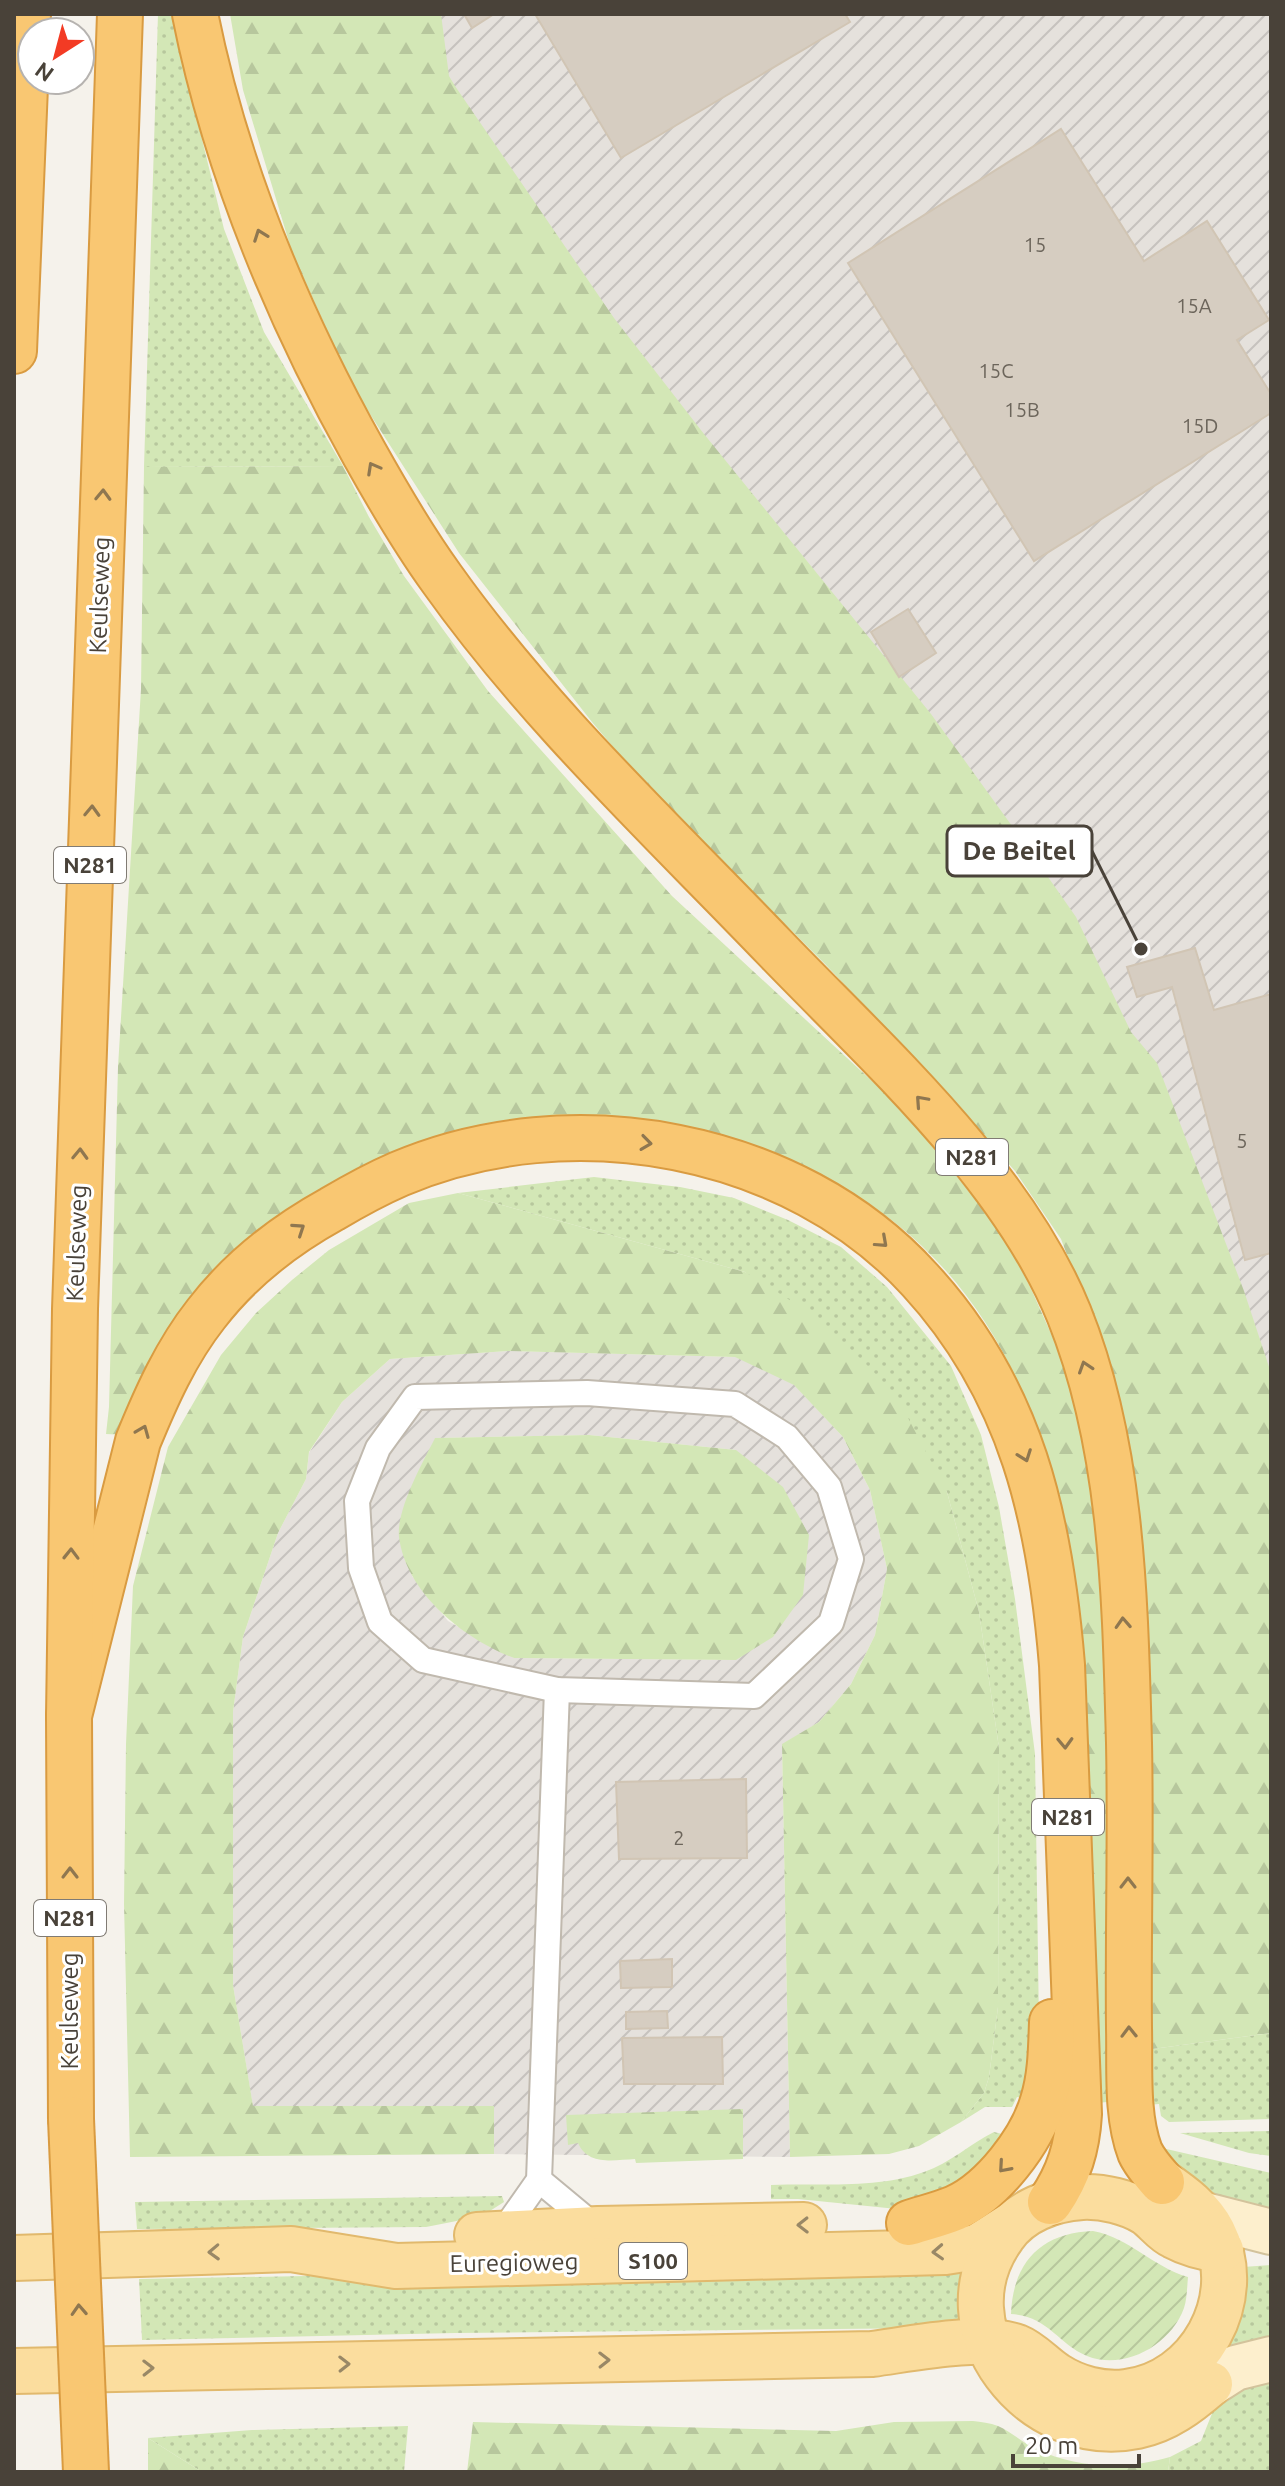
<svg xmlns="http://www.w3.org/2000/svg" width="1285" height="2486" font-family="Ubuntu,sans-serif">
<defs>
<pattern id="industrial-furrows" width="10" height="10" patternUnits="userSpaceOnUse" patternTransform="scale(2)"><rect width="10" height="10" fill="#e5e1dc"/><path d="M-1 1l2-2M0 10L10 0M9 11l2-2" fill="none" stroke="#c6c2be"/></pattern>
<pattern id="grass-dots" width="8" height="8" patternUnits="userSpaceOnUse" patternTransform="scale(2)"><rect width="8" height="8" fill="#d3e7b6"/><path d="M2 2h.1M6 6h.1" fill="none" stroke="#b7c79d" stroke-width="1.8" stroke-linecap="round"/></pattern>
<pattern id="forest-firs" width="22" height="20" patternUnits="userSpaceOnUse" patternTransform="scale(2)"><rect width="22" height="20" fill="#d3e7b6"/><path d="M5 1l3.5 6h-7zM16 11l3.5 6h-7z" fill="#b7c79d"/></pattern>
<pattern id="garden-furrows" width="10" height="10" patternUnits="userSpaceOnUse" patternTransform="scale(2)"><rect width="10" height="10" fill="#d3e7b6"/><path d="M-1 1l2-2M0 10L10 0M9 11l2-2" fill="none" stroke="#b7c79d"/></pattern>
</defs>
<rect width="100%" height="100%" fill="#f5f2eb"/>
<g fill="url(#industrial-furrows)" fill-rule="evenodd">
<path d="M353,14h918v1797l-100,-658z"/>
<path d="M508,1351l228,6 58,27 49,53 27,53 17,79 -12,66 -24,49 -32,38 -37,23 8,412 -296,-3 -1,-48 -240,1 -20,-122v-273l10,-75 35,-104 28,-54 3,-26 33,-51 48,-43zM589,1435l147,15v210l-222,-2 -66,-37 -36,-45 23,-138z"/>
</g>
<g fill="url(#grass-dots)">
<path d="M158,14h18l9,56 39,159 40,103 79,134 -199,1z"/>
<path d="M594,1177l86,10 54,11 54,22 53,27 46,40 64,79 30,69 18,72 16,92 20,155 4,271 -11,74 -11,-2 -5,10h-27l-24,15 23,-29 5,-16 9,-70 1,-259 -20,-136 -32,-120 -202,-220 -287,-79z"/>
<path d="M1271,2033v86l-102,3 -8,-6 -2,-12 -11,1 -3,-55z"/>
<path d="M1271,2131v25l-22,-3 -69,-20z"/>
<path d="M994,2132l16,4 -33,39 -80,34 -99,-10h-27v-14c50,-2 106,4 153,-13 26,-9 46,-28 70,-40z"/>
<path d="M1162,2148l109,25v40l-49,-9 -34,-23z"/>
<path d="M502,2196l2,6 -22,14 -56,11 -289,2 -2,-27z"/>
<path d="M1271,2265v79l-40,7 -5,-4 17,-80z"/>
<path d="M962,2270l3,6 -4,42 -26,10 -480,5 -313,7 -3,-61 274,-5z"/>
<path d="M1271,2378v94h-103l2,-15 31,-16 14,-35 36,-22z"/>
<path d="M408,2426l-4,46h-202l-54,-34 104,-8z"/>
</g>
<g fill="url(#forest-firs)">
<path d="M230,14h211l8,62 6,10 159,232 90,116 227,280 89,123 56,80 55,115 26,31 87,228 27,82v660l-126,17 -45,-708 -39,-103 -46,-68 -90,-101 -100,-106 -178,-177 -55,-65 -133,-169 -107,-167 -60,-134 -49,-162z"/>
<path d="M343,466l26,51 35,59 84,115 184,205 228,211 80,98 30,42 22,44 29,65 20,73 12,69 10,127 13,318 1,158 -20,2c-4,-109 -9,-218 -13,-327 -2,-56 0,-113 -7,-169 -21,-175 -82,-339 -246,-426 -23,-12 -46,-25 -71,-33 -17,-5 -35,-9 -53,-13l-355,41 -226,259 -20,-1 3,-27 9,-340 23,-378 3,-222z"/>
<path d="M458,1193l287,79 67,42 50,46 35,37 50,95 32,120 20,136 -1,259 -9,70 -5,16 -23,29 -42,24 -30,8 -99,3 -8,-413 37,-22 32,-38 24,-49 12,-66 -17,-79 -27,-53 -49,-52 -59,-28 -227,-6 -118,8 -48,43 -33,50 -3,27 -28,54 -35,104 -10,75v273l20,121h241v48l-364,3 -6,-253 2,-160 7,-158 35,-139 53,-92 35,-42 36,-33 37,-30 80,-47z"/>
<path d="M589,1435l147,15 47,37 26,48 -6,60 -30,42 -37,23 -222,-2c-50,-19 -108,-65 -115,-121 -3,-27 24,-75 36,-99z"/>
<path d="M743,2109v50l-107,4 -1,-4c-21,1 -47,7 -57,-16l-10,2 -2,-30z"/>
<path d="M973,2421c8,1 17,2 25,5 13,6 24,16 38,23 44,20 87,21 134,8l-2,15h-701l6,-50 363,9 58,-9z"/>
<path d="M148,2438l54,34h-54z"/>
</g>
<path fill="url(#garden-furrows)" d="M1093,2231c37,7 60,36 95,46 -1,11 -1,22 -4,31 -13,37 -60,63 -97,48 -30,-13 -39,-40 -76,-42 2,-52 30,-81 82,-83z"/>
<g fill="#d6cdc1" stroke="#d1c5b4" stroke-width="2">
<path d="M464,14h30l-22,14z"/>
<path d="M535,14h310l5,8 -229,136z"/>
<path d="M1061,129l83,132 63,-40 62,99 -32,20 34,54v19l-237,148 -186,-298z"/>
<path d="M908,609l28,44 -37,24 -28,-45z"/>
<path d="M1195,948l19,62 57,-16v259l-26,7 -73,-273 -35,10 -10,-30z"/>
<path d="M746,1779l1,79 -128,1 -3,-77z"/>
<path d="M672,1959v28l-51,1 -1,-27z"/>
<path d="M667,2011l1,17 -42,1v-17z"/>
<path d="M722,2037l1,47h-99l-2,-46z"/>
</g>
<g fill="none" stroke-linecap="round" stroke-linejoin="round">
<g stroke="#c0b9ae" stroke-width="28">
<g id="lane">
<path d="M587,1393l148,11 52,33 42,50 22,72 -20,64 -77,73 -197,-6 -134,-30 -43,-38 -19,-54 -4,-67 21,-53 37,-51z"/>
<path d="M539,2180l59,49"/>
<path d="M501,2234l38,-54 18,-490"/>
</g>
</g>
<g stroke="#d3c39c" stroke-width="48">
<g id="secondary">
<path d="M1201,2214l70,18"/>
<path d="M1210,2384l25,-16 36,-9"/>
</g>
</g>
<g stroke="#e1b96d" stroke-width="48">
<g id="primary">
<path d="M477,2235l121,-6 206,-4"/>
<path d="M14,2258l277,-9 105,17 549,-14 32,-5 33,-21"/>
<path d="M14,2371l858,-17c38,-5 110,-20 145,-7 15,6 26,20 39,28 20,13 46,20 70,17 73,-8 121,-94 87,-160 -11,-22 -31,-36 -51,-50"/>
<path d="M1210,2384c-22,19 -44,36 -73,42 -105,22 -201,-98 -134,-190 17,-25 49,-37 79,-39 21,-1 46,5 64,16 10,7 17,18 28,23 15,8 31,12 47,14"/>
</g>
</g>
<g stroke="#d99b41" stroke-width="48">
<g id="highway">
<path d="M195,14c31,155 92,301 169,439 24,43 49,86 78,126 96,135 219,250 333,369 104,108 237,226 294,366 54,134 56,286 60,429 2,95 -1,190 0,285 1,39 -3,87 11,124 5,11 14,21 22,30"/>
<path d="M14,351l14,-337"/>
<path d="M69,1716l69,-275c18,-44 38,-89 68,-127 33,-43 79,-79 126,-105 22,-13 44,-25 67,-35 171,-73 395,-33 521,106 102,111 130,239 142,385l17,449c-2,34 -10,60 -29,88"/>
<path d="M71,2119l-2,-403 6,-407 45,-1295"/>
<path d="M909,2223c15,-5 32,-9 46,-15 38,-17 77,-68 88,-107 8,-26 8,-53 9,-79"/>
</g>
</g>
<use href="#lane" stroke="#fff" stroke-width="24"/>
<use href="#secondary" stroke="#fdefcd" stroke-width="44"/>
<use href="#primary" stroke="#fbdd9e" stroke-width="44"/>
<use href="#highway" stroke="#f9c772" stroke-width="44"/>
<g stroke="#d99b41" stroke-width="48" stroke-linecap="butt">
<path id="highway-bridge" d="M71,2119l15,353"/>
</g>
<use href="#highway-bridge" stroke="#f9c772" stroke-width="44"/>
</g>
<defs><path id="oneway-chevron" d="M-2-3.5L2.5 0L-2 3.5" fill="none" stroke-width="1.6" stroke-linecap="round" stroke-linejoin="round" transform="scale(2)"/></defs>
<g stroke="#8f7750">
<use href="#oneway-chevron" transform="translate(260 235) rotate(-110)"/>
<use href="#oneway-chevron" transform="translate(373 468) rotate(-119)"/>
<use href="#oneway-chevron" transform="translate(103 495) rotate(-88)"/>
<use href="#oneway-chevron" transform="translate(92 811) rotate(-88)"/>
<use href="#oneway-chevron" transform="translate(921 1101) rotate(-132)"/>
<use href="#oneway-chevron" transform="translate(646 1143) rotate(8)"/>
<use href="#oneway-chevron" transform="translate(80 1154) rotate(-88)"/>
<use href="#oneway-chevron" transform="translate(299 1229) rotate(-34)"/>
<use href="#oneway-chevron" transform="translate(882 1242) rotate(42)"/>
<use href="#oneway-chevron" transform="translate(1085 1367) rotate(-108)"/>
<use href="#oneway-chevron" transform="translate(143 1431) rotate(-68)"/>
<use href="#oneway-chevron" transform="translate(1025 1456) rotate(70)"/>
<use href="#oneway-chevron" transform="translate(71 1554) rotate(-89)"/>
<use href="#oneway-chevron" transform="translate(1123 1623) rotate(-93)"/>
<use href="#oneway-chevron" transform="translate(1065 1743) rotate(88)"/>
<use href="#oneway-chevron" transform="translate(70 1873) rotate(-90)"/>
<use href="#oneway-chevron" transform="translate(1128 1883) rotate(-90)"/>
<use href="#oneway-chevron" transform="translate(1129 2032) rotate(-91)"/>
<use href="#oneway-chevron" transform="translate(1004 2167) rotate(131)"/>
<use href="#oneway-chevron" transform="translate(79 2310) rotate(-93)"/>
</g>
<g stroke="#986">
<use href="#oneway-chevron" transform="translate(803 2225) rotate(179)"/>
<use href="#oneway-chevron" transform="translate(214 2252) rotate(178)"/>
<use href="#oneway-chevron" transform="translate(938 2252) rotate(177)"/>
<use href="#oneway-chevron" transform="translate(604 2360) rotate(-1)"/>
<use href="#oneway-chevron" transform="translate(344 2364) rotate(-1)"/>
<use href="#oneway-chevron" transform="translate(148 2368) rotate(-1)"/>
</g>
<g text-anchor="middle" stroke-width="6" stroke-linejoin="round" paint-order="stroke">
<g font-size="20" fill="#6c655b">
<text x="1035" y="252">15</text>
<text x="1194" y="313">15A</text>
<text x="996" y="378">15C</text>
<text x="1022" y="417">15B</text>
<text x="1200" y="433">15D</text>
<text x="1242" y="1148">5</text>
<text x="679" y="1845">2</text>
</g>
<g fill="#fff" stroke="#807b74" stroke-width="2">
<rect x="54" y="847" width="72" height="36" rx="6"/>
<rect x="936" y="1139" width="72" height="36" rx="6"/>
<rect x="1032" y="1799" width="72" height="36" rx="6"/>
<rect x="34" y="1900" width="72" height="36" rx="6"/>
<rect x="619" y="2243" width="68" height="36" rx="6"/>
</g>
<g font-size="22" font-weight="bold" fill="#494239">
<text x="90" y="873">N281</text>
<text x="972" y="1165">N281</text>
<text x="1068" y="1825">N281</text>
<text x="70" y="1926">N281</text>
<text x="653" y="2269">S100</text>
</g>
<g font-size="24" fill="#494239" stroke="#fff">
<text transform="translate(100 595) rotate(-88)" y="8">Keulseweg</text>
<text transform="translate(77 1243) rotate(-88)" y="8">Keulseweg</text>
<text transform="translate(70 2011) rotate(-90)" y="8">Keulseweg</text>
<text transform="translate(514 2263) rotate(-1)" y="8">Euregioweg</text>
</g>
</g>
<path fill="none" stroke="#494239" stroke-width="3" d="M1141 949L1092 851"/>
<circle fill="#494239" stroke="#fff" stroke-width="3" cx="1141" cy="949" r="8"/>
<rect fill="#fff" stroke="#494239" stroke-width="3" x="947" y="826" width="145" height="50" rx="8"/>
<g font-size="26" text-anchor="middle" font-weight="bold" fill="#494239">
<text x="1019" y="860">De Beitel</text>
</g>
<rect width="1285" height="2486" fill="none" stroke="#494239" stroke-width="32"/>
<g transform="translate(56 56) rotate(216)"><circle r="38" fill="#ffffff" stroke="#b6b3b0" stroke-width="2"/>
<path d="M0-6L14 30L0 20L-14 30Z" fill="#f33b24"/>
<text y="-12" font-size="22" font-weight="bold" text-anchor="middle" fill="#494239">N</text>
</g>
<path d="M1013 2454v12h126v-12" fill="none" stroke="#494239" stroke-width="4"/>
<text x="1025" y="2454" font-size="24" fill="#494239" stroke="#ffffff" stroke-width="6" paint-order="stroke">20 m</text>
</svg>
